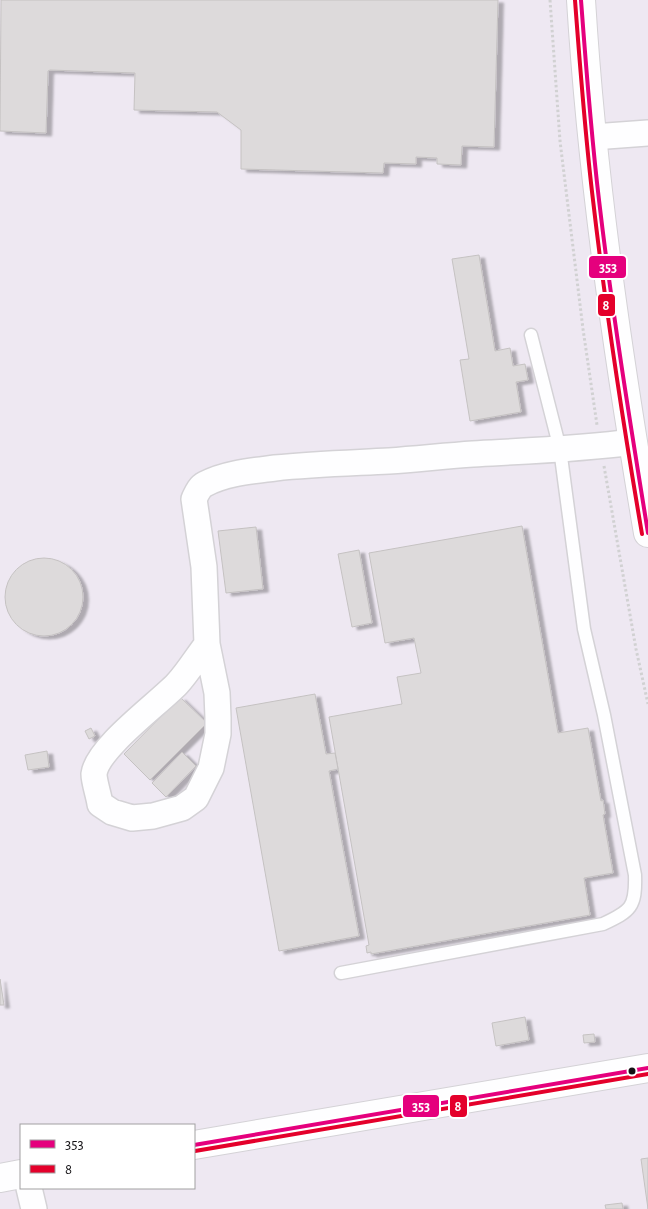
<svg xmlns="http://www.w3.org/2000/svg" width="648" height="1209" font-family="'Alegreya Sans',sans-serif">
<defs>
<filter id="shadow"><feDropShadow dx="5.5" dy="3" stdDeviation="1" flood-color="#0004"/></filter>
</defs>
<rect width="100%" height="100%" fill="#faf8fc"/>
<path fill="#eee8f2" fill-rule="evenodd" d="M0,0h648v1209h-648zM21,1125h173v63h-173z"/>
<g fill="#dddadb" stroke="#c5c2c2" filter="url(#shadow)">
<path d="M1,0h497l-4,147 -32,-1 -1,19 -24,-1v-6l-21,-1v7l-32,-1 -1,10 -142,-4v-39l-24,-18 -83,-2 1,-37 -85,-3 -2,1 -2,62 -46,-2z"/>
<path d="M479,255l16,96 15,-3 3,18 12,-2 3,16 -12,2 5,30 -51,9 -10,-61 9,-1 -17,-100z"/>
<path d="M522,526l36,207 30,-5 13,73 2,-1 2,14 -2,1 10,58 -29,5 6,37 -219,39v-2l-4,1 -1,-7 3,-1 -40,-228 73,-13 -5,-27 24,-4 -7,-35 -29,5 -16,-90z"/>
<path d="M256,527l7,62 -37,4 -8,-62z"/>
<path d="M359,550l13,73 -20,4 -14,-73z"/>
<circle cx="44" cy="597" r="39"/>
<path d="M315,694l11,60 9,-1 3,16 -9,2 30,165 -80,15 -43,-243z"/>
<path d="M180,697l27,26 -57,57 -26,-26z"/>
<path d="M91,728l4,8 -6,3 -4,-8z"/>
<path d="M47,751l2,16 -21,3 -3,-15z"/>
<path d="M182,752l14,14 -30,31 -14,-14z"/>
<path d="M0,979l4,26h-4z"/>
<path d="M525,1017l4,23 -33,6 -4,-23z"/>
<path d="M594,1034l1,8 -11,1 -1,-8z"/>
<path d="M648,1158v51l-7,-50z"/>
<path d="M622,1203l1,6h-17l-1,-4z"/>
</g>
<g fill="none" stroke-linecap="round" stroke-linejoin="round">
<g stroke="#d4d2d6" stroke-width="15">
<path id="lane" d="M341,973l262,-49c28,-13 33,-17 32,-49l-31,-160 -20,-86 -24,-180 -29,-114"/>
</g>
<g stroke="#d4d2d6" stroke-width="28">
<g id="street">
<path d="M593,137l55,-4"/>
<path d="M207,644c-10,13 -19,28 -30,40 -19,20 -80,64 -83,90 0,8 5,22 6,30l12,8 20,6 21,-2 29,-8 14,-10 15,-30 7,-34v-16l-1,-25 -10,-49 -3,-77 -10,-68c3,-6 5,-12 11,-15 21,-11 47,-13 70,-16 38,-4 76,-5 114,-7 28,-2 56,-5 84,-7 53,-3 107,-5 160,-12"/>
<path d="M29,1188l5,21"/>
</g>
</g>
<g stroke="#d4d2d6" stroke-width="30">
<g id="highway">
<path d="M581,0c11,179 37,356 67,533"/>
<path d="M194,1145l454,-77"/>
<path d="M0,1178l21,-4"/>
</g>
</g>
<g stroke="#d1d1d2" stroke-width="3" stroke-dasharray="2.5 2.5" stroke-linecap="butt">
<path d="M550,0l10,141 23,188 14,96"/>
<path d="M604,466l32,183 12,55"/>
</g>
<use href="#lane" stroke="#fefeff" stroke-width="12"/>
<use href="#street" stroke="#fefeff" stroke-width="25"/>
<use href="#highway" stroke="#fefeff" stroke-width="28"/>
<g stroke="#fff" stroke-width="8">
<g id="bus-1">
<path d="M581,0c5,67 10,133 18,200 13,111 31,222 49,333"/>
<path d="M194,1145l454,-77"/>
</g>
</g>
<g stroke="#fff" stroke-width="8">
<g id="bus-2">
<path d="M575,0c5,67 10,134 18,200 13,112 30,223 49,334"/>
<path d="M195,1151l453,-77"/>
</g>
</g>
<use href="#bus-1" stroke="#e5007d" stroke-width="4"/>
<use href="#bus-2" stroke="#e4002b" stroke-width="4"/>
</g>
<circle fill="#141215" stroke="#fff" stroke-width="2" cx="632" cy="1071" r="4.5"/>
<g stroke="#fff" stroke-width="2">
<rect x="588" y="255" width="39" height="24" rx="5" fill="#e5007d"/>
<rect x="597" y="293" width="19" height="24" rx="5" fill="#e4002b"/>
<rect x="449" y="1094" width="19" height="24" rx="5" fill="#e4002b"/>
<rect x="402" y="1094" width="38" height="24" rx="5" fill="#e5007d"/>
</g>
<g font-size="14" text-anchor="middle" font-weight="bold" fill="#fff">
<text x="608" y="272">353</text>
<text x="606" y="310">8</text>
<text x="458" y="1111">8</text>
<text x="421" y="1111">353</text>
</g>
<rect x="20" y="1124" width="175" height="65" fill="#ffffff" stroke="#a1a0a1"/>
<rect x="30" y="1140" width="25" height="8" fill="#e5007d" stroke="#a1a0a1"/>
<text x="65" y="1149" font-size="15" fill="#141215">353</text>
<rect x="30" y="1165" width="25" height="8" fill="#e4002b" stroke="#a1a0a1"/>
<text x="65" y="1174" font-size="15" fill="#141215">8</text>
</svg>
